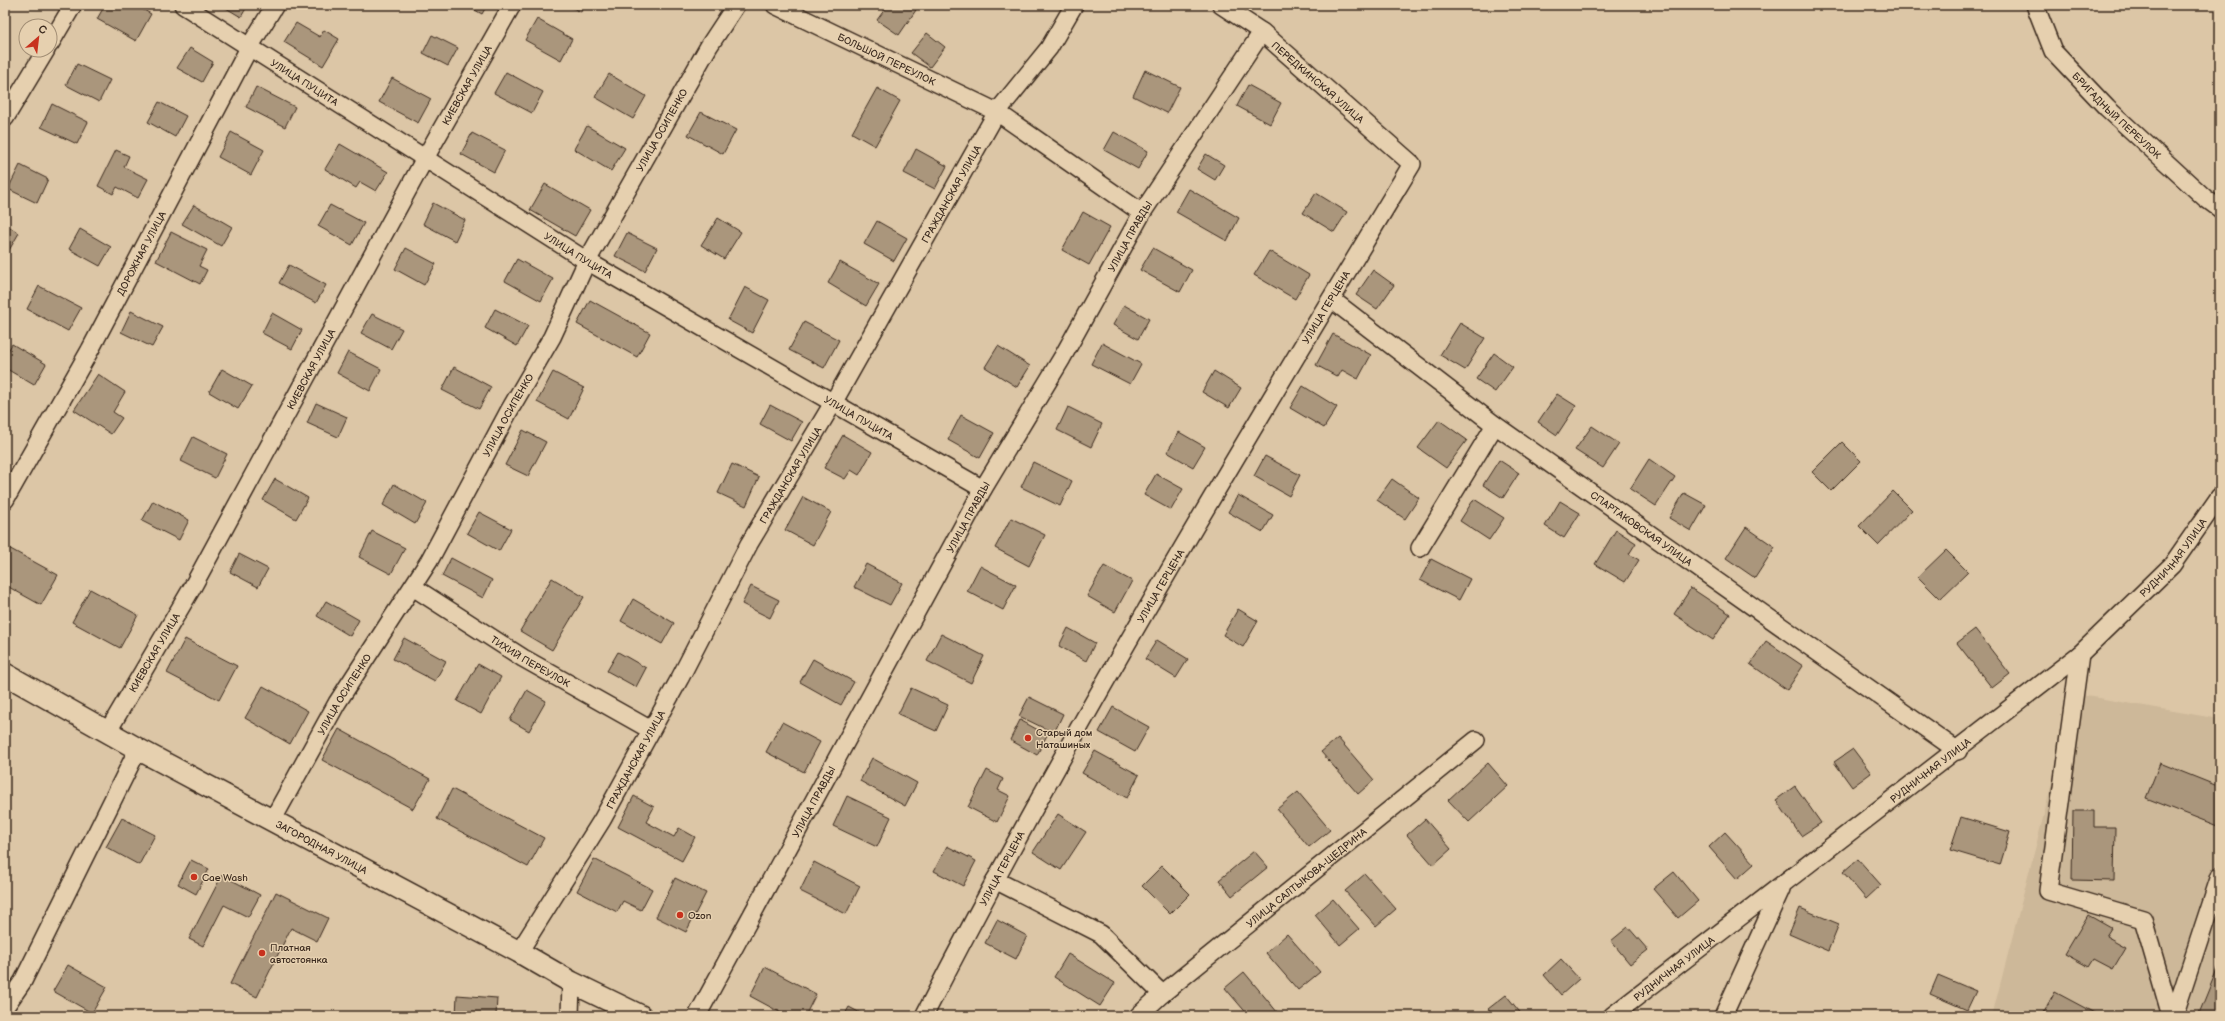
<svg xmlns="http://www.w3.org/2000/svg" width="2225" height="1021" font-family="'Balsamiq Sans',sans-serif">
<rect width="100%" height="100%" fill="#dcc6a6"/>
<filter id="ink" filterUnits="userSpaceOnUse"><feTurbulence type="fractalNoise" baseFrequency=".025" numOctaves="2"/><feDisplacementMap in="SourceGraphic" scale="8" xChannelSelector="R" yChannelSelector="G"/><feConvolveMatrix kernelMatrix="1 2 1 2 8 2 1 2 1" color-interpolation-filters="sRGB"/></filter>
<g filter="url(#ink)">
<path fill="#cdb899" d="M2075,694l145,25v297h-228z"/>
<g fill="#aa967c" stroke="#3b2a1e">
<path d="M105,5h30l16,9 -15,27 -39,-22z"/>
<path d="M221,5h27l-7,12z"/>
<path d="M466,5h21l-5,9z"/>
<path d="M567,5h17l-3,7z"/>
<path d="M888,5h21l7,5 -17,25 -22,-15z"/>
<path d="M537,19l35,20 -11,21 -36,-20z"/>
<path d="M296,23l24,14 4,-7 15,9 -16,27 -39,-24z"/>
<path d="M927,33l18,14 -15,20 -19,-14z"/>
<path d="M432,35l26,13 -10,18 -25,-13z"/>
<path d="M190,48l23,14 -11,20 -25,-14z"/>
<path d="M77,64l33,16 -11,22 -33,-17z"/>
<path d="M1145,70l35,17 -13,26 -34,-17z"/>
<path d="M506,72l37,20 -11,21 -38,-20z"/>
<path d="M609,74l37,22 -13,23 -38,-22z"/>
<path d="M392,78l39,21 -13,24 -39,-21z"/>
<path d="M1248,85l33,18 -11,21 -33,-18z"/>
<path d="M256,87l39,20 -10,20 -39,-20z"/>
<path d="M877,88l23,13 -25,45 -23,-13z"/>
<path d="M159,102l27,14 -11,21 -27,-15z"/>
<path d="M52,104l36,18 -11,22 -36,-17z"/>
<path d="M701,112l35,18 -13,24 -35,-19z"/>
<path d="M587,126l38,22 -14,23 -37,-22z"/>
<path d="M231,132l33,18 -13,25 -33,-18z"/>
<path d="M1114,132l34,19 -10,18 -34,-19z"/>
<path d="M472,133l33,17 -11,22 -33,-18z"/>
<path d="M340,144l48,28 -12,19 -16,-9 -4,6 -31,-19z"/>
<path d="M916,149l31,17 -12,23 -31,-16z"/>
<path d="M116,150l13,6 -5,11 24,12 -10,19 -21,-11 -4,7 -15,-8z"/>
<path d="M1206,154l18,11 -9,15 -18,-11z"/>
<path d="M20,165l28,14 -11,24 -29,-14z"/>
<path d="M545,184l45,26 -15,26 -45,-26z"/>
<path d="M1189,189l50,29 -12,23 -51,-29z"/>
<path d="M1316,193l31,19 -13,20 -31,-19z"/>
<path d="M433,203l32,17 -10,21 -32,-17z"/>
<path d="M194,205l38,22 -11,19 -39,-22z"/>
<path d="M330,205l34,18 -12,22 -34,-19z"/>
<path d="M1083,212l27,15 -21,38 -27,-15z"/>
<path d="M718,218l23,14 -17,27 -23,-14z"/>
<path d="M877,221l30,17 -13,23 -30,-17z"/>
<path d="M5,224l14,9 -11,19 -3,-2z"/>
<path d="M80,229l31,18 -11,19 -31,-17z"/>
<path d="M171,232l36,18 -8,16 8,4 -7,14 -44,-23z"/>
<path d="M627,233l30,15 -12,23 -30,-15z"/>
<path d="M406,248l30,16 -12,21 -29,-16z"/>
<path d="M1153,248l39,22 -12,22 -40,-22z"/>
<path d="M1269,251l40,24 -14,24 -41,-24z"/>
<path d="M517,259l36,20 -12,22 -36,-20z"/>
<path d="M840,262l39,22 -13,22 -38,-23z"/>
<path d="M289,265l37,20 -10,18 -37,-20z"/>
<path d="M1373,270l21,15 -17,24 -21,-14z"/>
<path d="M39,286l42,22 -13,23 -41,-22z"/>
<path d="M745,287l24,13 -17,33 -24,-13z"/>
<path d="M590,300l60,33 -13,24 -60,-33z"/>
<path d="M1124,305l25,14 -11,20 -25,-14z"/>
<path d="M495,309l33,17 -11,20 -32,-18z"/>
<path d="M131,311l32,16 -11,20 -31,-15z"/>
<path d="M272,313l30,17 -10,19 -30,-16z"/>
<path d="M372,314l30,15 -11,20 -30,-16z"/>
<path d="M804,322l35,18 -15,28 -35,-18z"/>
<path d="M1460,323l25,15 -20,32 -25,-15z"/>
<path d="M1333,334l38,21 -13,24 -16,-9 -4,7 -22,-12z"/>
<path d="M1102,343l39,21 -11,20 -39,-20z"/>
<path d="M12,344l34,20 -12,21 -29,-17v-12z"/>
<path d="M998,346l32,20 -13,21 -32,-20z"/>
<path d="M348,352l33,17 -11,22 -33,-18z"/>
<path d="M1494,353l19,14 -18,25 -19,-13z"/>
<path d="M454,367l37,20 -12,22 -37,-19z"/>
<path d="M222,369l30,17 -14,23 -29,-17z"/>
<path d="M1214,371l27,17 -12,20 -27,-16z"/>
<path d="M553,372l31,16 -15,31 -32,-17z"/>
<path d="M98,374l27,18 -12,20 9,6 -11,16 -37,-24z"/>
<path d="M1303,386l34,21 -13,21 -34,-20z"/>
<path d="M1557,394l19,12 -19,29 -19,-13z"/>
<path d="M316,403l31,14 -9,20 -31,-14z"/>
<path d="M770,405l32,17 -11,19 -31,-17z"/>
<path d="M1068,407l34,17 -11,23 -34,-17z"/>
<path d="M961,415l33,18 -14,25 -32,-18z"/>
<path d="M1439,420l28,20 -21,28 -28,-20z"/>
<path d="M1592,426l27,18 -16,24 -28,-18z"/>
<path d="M523,430l23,12 -18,34 -23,-11z"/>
<path d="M1179,432l26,15 -12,20 -26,-15z"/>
<path d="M843,435l29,17 -13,23 -8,-5 -6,9 -21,-11z"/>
<path d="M193,437l34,17 -12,24 -34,-17z"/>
<path d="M1842,442l19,19 -30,30 -19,-19z"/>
<path d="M1265,456l35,19 -11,21 -35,-20z"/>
<path d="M1649,459l26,18 -19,29 -26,-17z"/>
<path d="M1499,460l20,13 -16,25 -20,-13z"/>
<path d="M1033,462l39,19 -12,25 -39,-19z"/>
<path d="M732,464l27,13 -13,29 -28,-13z"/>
<path d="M1156,474l27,15 -12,21 -27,-15z"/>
<path d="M275,479l33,19 -12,21 -33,-19z"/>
<path d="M1392,479l27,19 -14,21 -28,-19z"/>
<path d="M394,484l33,19 -12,21 -32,-19z"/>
<path d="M1893,491l19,19 -34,35 -19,-19z"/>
<path d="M1684,493l22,12 -15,26 -22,-13z"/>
<path d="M1238,495l35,20 -10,17 -35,-20z"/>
<path d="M803,497l28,15 -18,33 -28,-15z"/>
<path d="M1474,499l30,19 -15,22 -29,-19z"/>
<path d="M153,501l36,19 -10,20 -37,-19z"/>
<path d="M1560,501l20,12 -16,25 -19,-12z"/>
<path d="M479,512l32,17 -12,22 -32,-18z"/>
<path d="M1011,518l34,17 -16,31 -34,-18z"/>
<path d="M1746,527l29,20 -20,31 -29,-20z"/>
<path d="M1616,530l20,13 -7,11 10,6 -14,22 -30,-18z"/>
<path d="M372,531l33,17 -14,26 -32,-17z"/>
<path d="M5,546l53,29 -17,30 -36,-20z"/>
<path d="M1946,550l22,22 -28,27 -22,-22z"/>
<path d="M239,554l29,15 -10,18 -28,-15z"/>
<path d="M451,558l41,22 -9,18 -41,-22z"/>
<path d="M1431,559l39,20 -11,21 -39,-20z"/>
<path d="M866,564l36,19 -12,22 -36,-18z"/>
<path d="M980,566l36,19 -13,25 -36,-19z"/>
<path d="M1104,566l28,15 -17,31 -28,-16z"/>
<path d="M552,578l32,19 -32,53 -32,-19z"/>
<path d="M751,586l28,14 -9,18 -28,-14z"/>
<path d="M1691,588l39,26 -17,26 -39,-26z"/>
<path d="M90,589l48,26 -18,33 -48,-26z"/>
<path d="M633,599l41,24 -12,21 -41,-23z"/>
<path d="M326,601l33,19 -9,16 -33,-20z"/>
<path d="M1238,609l20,12 -15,26 -20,-12z"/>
<path d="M1068,628l27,15 -9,18 -27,-15z"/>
<path d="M1975,629l35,45 -18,14 -35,-45z"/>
<path d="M941,634l43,22 -13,27 -44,-22z"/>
<path d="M404,638l42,23 -11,20 -42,-22z"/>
<path d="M185,639l52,27 -18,34 -52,-27z"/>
<path d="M1157,640l31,19 -12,19 -31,-19z"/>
<path d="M1766,641l37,25 -16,24 -37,-26z"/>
<path d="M618,652l28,16 -10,19 -29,-16z"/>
<path d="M813,659l41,23 -13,23 -41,-23z"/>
<path d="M478,664l23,13 -20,37 -24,-13z"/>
<path d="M263,686l45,25 -18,33 -45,-26z"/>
<path d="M911,688l37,17 -12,26 -38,-17z"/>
<path d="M527,690l19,11 -17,30 -19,-11z"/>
<path d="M1029,697l34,17 -9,19 -35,-17z"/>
<path d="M1113,707l36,20 -14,25 -36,-20z"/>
<path d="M1020,720l27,15 -10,20 -27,-15z"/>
<path d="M782,722l38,20 -16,30 -38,-20z"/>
<path d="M339,729l91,50 -17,30 -91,-49z"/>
<path d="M1338,738l36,42 -16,14 -37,-42z"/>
<path d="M1853,749l18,24 -19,14 -18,-25z"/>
<path d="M1095,751l44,24 -12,23 -45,-25z"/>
<path d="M872,758l45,25 -12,23 -45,-25z"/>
<path d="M1488,763l20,23 -39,36 -21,-22z"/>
<path d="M2160,763l60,24v40l-74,-29z"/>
<path d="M987,770l16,9 -5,11 12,6 -13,26 -29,-15z"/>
<path d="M1795,786l26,37 -20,13 -25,-36z"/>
<path d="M452,789l92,49 -16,29 -91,-48z"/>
<path d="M1298,792l32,38 -21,17 -32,-38z"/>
<path d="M634,796l20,11 -8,15 28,15 5,-9 16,9 -13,24 -64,-34z"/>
<path d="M847,796l44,21 -14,30 -44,-21z"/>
<path d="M2073,811h21v16h21l-1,54 -42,-1z"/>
<path d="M1058,814l28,18 -25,38 -28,-18z"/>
<path d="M1961,817l49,15 -10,33 -50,-15z"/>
<path d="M122,818l33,17 -16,30 -33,-18z"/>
<path d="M1425,819l26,30 -18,16 -26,-30z"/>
<path d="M1725,832l29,32 -17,15 -28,-32z"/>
<path d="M947,846l29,15 -13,25 -29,-15z"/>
<path d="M1254,851l14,16 -36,29 -13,-16z"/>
<path d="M594,859l58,30 -11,21 -18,-9 -6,11 -40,-21z"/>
<path d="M1858,859l23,26 -15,14 -23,-27z"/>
<path d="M191,860l18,9 -13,25 -18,-10z"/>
<path d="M814,862l46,24 -14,28 -46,-23z"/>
<path d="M1162,866l28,28 -20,20 -28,-28z"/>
<path d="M1674,872l24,29 -20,17 -25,-29z"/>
<path d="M1365,874l31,35 -20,17 -31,-35z"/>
<path d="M222,875l38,20 -12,22 -24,-12 -21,41 -14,-7z"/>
<path d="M675,878l31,15 -20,39 -30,-15z"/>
<path d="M276,892l52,26 -11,23 -26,-13 -34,69 -27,-13z"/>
<path d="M1333,899l26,30 -19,16 -25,-30z"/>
<path d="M1800,908l39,16 -11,27 -39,-17z"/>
<path d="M2088,915l23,13 -5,8 20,11 -13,22 -19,-10 -5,8 -24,-13z"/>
<path d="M997,920l30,16 -11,23 -31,-16z"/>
<path d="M1628,927l20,23 -18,14 -19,-23z"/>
<path d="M1287,934l33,38 -22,18 -32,-37z"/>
<path d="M1068,954l47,29 -15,23 -46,-29z"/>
<path d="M1561,959l18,20 -18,16 -17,-20z"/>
<path d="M2220,962v54h-22z"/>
<path d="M68,965l39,22 -15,26 -39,-22z"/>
<path d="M765,967l51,27 -11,22h-18l-37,-20z"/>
<path d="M1244,972l34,41 -4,3h-25l-24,-28z"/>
<path d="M1938,975l38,16 -9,19 -37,-16z"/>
<path d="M2055,992l45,24h-58z"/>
<path d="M457,995l40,3 -1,18h-40z"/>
<path d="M1506,995l17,21h-30l-5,-7z"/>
<path d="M849,1007l17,9h-22z"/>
</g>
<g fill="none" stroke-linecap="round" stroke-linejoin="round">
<g stroke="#3b2a1e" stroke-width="20">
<g id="minor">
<path id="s1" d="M183,5l404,256 396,228"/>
<path id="s2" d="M775,5l222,107 145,101"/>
<path id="s3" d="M2035,5l18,46 54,57 98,90 15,11"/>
<path d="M50,44l23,-39"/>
<path d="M5,118l41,-68"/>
<path id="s4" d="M1331,299l164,126 463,326"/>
<path id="s5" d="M5,500l85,-150 160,-304 25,-41"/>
<path d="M1420,548l75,-123"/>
<path id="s6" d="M413,587l110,71 128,72"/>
<path d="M2080,654l-32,237 95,28 28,97"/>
<path id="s7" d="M108,731l84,-143 232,-428 88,-155"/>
<path id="s8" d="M272,821l65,-118 92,-142 80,-150 43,-74 35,-76 122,-215 27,-41"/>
<path d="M995,880l106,54 61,60"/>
<path id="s9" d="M519,952l83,-132 78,-142 69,-134 84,-141 164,-291 52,-64 25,-43"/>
<path d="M5,1007l18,-26 115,-232"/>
<path d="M570,1016l1,-34"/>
<path id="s10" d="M697,1016l286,-527 79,-131 80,-145 120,-181"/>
<path id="s11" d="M924,1016c149,-292 319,-572 488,-852l-150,-132 -41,-27"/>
<path id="s12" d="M1138,1016l24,-22 314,-254"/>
<path id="s13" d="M1612,1016l468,-362 92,-89 48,-69"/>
<path d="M1723,1016l58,-127"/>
<path d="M2174,1016l46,-140"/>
</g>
</g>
<g stroke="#3b2a1e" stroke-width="24">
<g id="tertiary">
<path id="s14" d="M5,674l133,75 381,203 52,30 70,34"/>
</g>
</g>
<use href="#minor" stroke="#e6d0af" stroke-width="17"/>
<use href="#tertiary" stroke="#e6d0af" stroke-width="21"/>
</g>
</g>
<g fill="#c8321e" stroke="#e6d0af" stroke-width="1.5">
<circle cx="1028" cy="738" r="4"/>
<circle cx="194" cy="877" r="4"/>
<circle cx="680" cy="915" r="4"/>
<circle cx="262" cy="953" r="4"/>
</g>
<g text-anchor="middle" stroke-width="3" stroke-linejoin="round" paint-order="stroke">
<g font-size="10" fill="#3b2a1e" stroke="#e6d0af">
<text dy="4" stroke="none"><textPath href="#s2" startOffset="124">БОЛЬШОЙ ПЕРЕУЛОК</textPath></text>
<text dy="4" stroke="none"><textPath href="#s1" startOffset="144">УЛИЦА ПУЦИТА</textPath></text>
<text transform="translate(1318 82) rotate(41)" y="4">ПЕРЕДКИНСКАЯ УЛИЦА</text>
<text dy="4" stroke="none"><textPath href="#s7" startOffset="739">КИЕВСКАЯ УЛИЦА</textPath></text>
<text dy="4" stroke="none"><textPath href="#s3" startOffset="140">БРИГАДНЫЙ ПЕРЕУЛОК</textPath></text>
<text dy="4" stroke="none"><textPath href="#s8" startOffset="794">УЛИЦА ОСИПЕНКО</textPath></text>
<text dy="4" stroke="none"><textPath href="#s9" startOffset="873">ГРАЖДАНСКАЯ УЛИЦА</textPath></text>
<text dy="4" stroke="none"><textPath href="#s10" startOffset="892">УЛИЦА ПРАВДЫ</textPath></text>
<text dy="4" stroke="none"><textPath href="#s5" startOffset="282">ДОРОЖНАЯ УЛИЦА</textPath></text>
<text dy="4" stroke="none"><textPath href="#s1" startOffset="468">УЛИЦА ПУЦИТА</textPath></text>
<text dy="4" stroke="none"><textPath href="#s11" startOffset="815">УЛИЦА ГЕРЦЕНА</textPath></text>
<text dy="4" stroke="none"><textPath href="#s7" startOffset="415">КИЕВСКАЯ УЛИЦА</textPath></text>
<text dy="4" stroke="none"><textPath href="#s8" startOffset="470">УЛИЦА ОСИПЕНКО</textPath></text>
<text dy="4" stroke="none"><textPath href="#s1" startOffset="792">УЛИЦА ПУЦИТА</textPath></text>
<text dy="4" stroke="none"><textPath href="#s9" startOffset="549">ГРАЖДАНСКАЯ УЛИЦА</textPath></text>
<text dy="4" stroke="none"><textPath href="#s10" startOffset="568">УЛИЦА ПРАВДЫ</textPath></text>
<text dy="4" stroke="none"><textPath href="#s4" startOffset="386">СПАРТАКОВСКАЯ УЛИЦА</textPath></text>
<text dy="4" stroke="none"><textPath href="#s13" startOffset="726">РУДНИЧНАЯ УЛИЦА</textPath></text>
<text dy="4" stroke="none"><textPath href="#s11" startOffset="491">УЛИЦА ГЕРЦЕНА</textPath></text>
<text dy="4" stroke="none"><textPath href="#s7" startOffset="91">КИЕВСКАЯ УЛИЦА</textPath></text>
<text dy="4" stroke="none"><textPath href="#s6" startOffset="139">ТИХИЙ ПЕРЕУЛОК</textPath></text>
<text dy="4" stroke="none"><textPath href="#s8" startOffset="146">УЛИЦА ОСИПЕНКО</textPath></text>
<text dy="4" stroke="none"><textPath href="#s9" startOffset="225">ГРАЖДАНСКАЯ УЛИЦА</textPath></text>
<text dy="4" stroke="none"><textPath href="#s13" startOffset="402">РУДНИЧНАЯ УЛИЦА</textPath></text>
<text dy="4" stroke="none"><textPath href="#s10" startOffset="244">УЛИЦА ПРАВДЫ</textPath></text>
<text dy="4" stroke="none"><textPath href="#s14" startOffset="361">ЗАГОРОДНАЯ УЛИЦА</textPath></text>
<text dy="4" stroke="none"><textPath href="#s11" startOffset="167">УЛИЦА ГЕРЦЕНА</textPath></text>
<text dy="4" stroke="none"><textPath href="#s12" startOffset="218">УЛИЦА САЛТЫКОВА-ЩЕДРИНА</textPath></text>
<text dy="4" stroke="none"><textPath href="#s13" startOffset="78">РУДНИЧНАЯ УЛИЦА</textPath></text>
</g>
<g font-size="10" fill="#3b2a1e" stroke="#e6d0af" text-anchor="start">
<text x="1036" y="736">Старый дом<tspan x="1036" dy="12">Наташиных</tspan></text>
<text x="202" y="881">Cae Wash</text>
<text x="688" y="919">Ozon</text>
<text x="270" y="951">Платная<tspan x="270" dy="12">автостоянка</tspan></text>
</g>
</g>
<rect width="2225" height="1021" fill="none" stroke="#e6d0af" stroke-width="20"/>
<rect x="10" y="10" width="2205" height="1001" fill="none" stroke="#3b2a1e" stroke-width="1.5" filter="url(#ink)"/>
<g transform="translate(38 38) rotate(28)"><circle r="19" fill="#e6d0af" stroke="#a28e75"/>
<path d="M0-3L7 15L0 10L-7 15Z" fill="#c8321e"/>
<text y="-6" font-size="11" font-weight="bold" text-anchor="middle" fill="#3b2a1e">С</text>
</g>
</svg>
